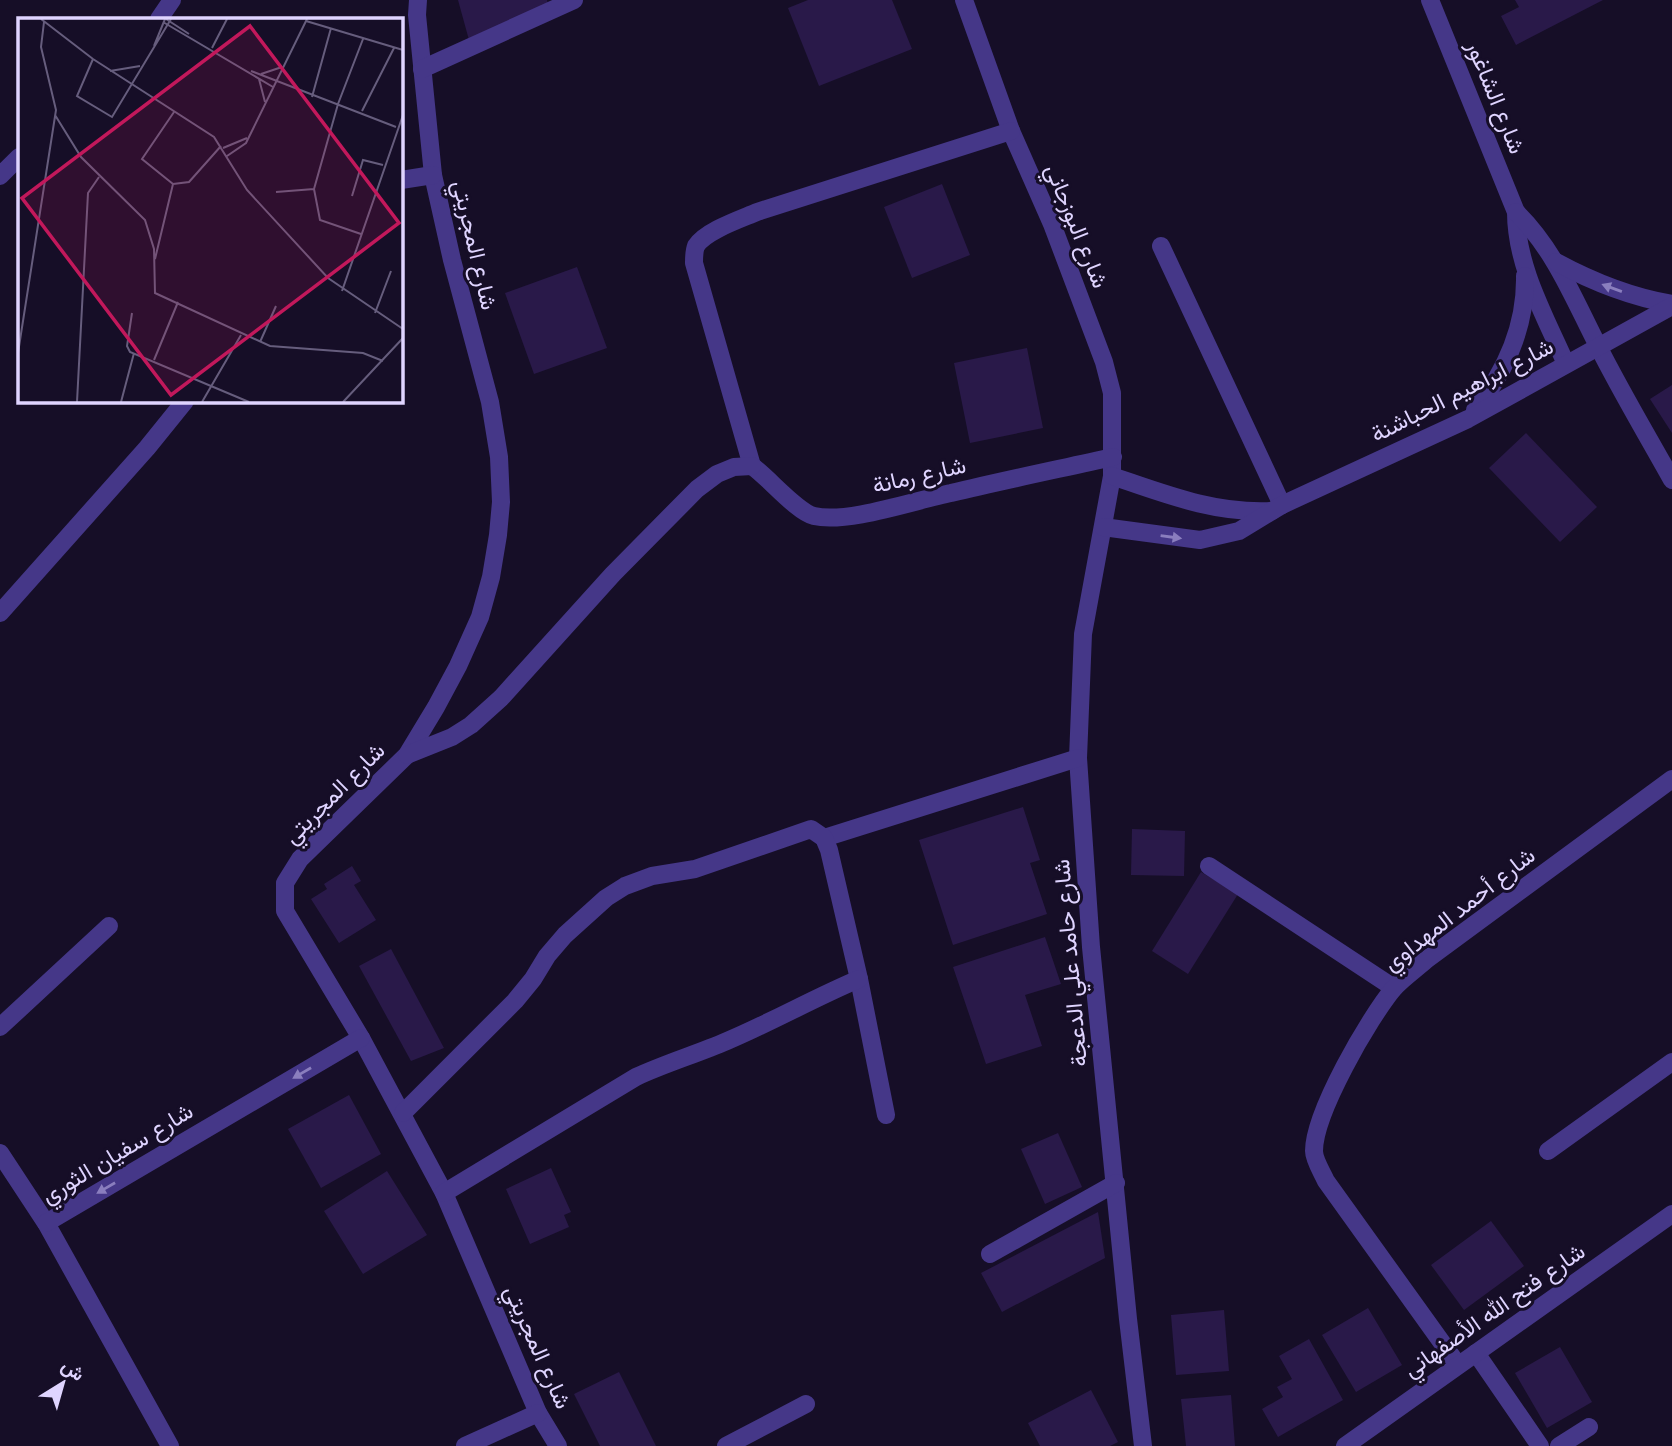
<svg xmlns="http://www.w3.org/2000/svg" width="1672" height="1446" font-family="'Space Grotesk',Vazirmatn,sans-serif">
<rect width="100%" height="100%" fill="#160e27"/>
<g fill="#291949">
<path d="M458,0h89l2,8 -80,32z"/>
<path d="M808,0h84l20,49 -93,37 -31,-78z"/>
<path d="M1515,0h88l-87,45 -15,-29 18,-9z"/>
<path d="M942,184l28,71 -58,23 -28,-71z"/>
<path d="M577,267l30,81 -73,26 -29,-81z"/>
<path d="M1027,348l16,80 -73,15 -16,-80z"/>
<path d="M1672,385v48l-22,-34z"/>
<path d="M1526,433l71,74 -37,35 -71,-74z"/>
<path d="M1023,807l17,53 -10,3 17,51 -94,31 -34,-105z"/>
<path d="M1132,829l53,2 -1,45 -53,-1z"/>
<path d="M352,866l9,15 -7,4 22,35 -37,23 -28,-44 16,-10 -3,-5z"/>
<path d="M1201,872l37,22 -50,80 -36,-23z"/>
<path d="M1045,937l16,47 -36,11 17,51 -56,18 -33,-97z"/>
<path d="M391,949l53,99 -33,13 -52,-95z"/>
<path d="M349,1095l32,59 -60,34 -33,-59z"/>
<path d="M1058,1133l24,54 -37,17 -24,-55z"/>
<path d="M551,1168l20,44 -7,3 5,12 -39,17 -24,-55z"/>
<path d="M387,1171l40,64 -64,39 -39,-63z"/>
<path d="M1098,1212l7,46 -103,54 -21,-39z"/>
<path d="M1491,1221l33,45 -60,44 -33,-45z"/>
<path d="M1368,1308l34,57 -46,27 -34,-57z"/>
<path d="M1224,1310l5,61 -53,4 -5,-60z"/>
<path d="M1309,1339l34,61 -65,37 -16,-28 21,-12 -6,-10 15,-8 -13,-23z"/>
<path d="M1560,1347l32,55 -45,26 -32,-55z"/>
<path d="M619,1372l37,74h-56l-26,-52z"/>
<path d="M1091,1390l27,52 -8,4h-70l-12,-23z"/>
<path d="M1231,1395l4,51h-49l-5,-47z"/>
</g>
<g fill="none" stroke-linecap="round" stroke-linejoin="round">
<g stroke="#453788" stroke-width="18">
<path d="M418,0l-1,15 16,160 19,85 38,142 9,55 2,45 -3,33 -7,42 -11,40 -22,49 -22,41 -29,48 -107,104 -15,24v28l76,127 83,155 94,220 20,33"/>
<path d="M964,0l47,131 41,93 52,138 8,31v83l-29,158 -5,124 13,189 37,372 15,127"/>
<path d="M1430,0l86,212c0,54 29,104 50,152"/>
<path d="M159,19l13,-19"/>
<path d="M422,69l152,-69"/>
<path d="M0,176l19,-19"/>
<path d="M401,180l32,-5"/>
<path d="M1516,212c38,37 57,85 81,132 23,46 50,91 75,136"/>
<path d="M1161,246l121,259"/>
<path d="M1556,262c37,20 74,35 116,42"/>
<path d="M1475,410c30,-38 51,-84 50,-134"/>
<path d="M752,466l-58,-203c0,-6 0,-12 2,-17 9,-15 45,-27 61,-34l254,-81"/>
<path d="M752,466c16,11 45,46 62,50 33,8 102,-16 137,-23 54,-13 108,-24 162,-36"/>
<path d="M1112,476c53,18 103,38 160,35"/>
<path d="M1103,527l97,13 39,-9 43,-26 186,-86 204,-113"/>
<path d="M0,613l147,-165 38,-47"/>
<path d="M407,755l45,-18 19,-12 30,-27 112,-124 84,-85 20,-15 17,-7 18,-1"/>
<path d="M824,838l254,-80"/>
<path d="M1209,866l185,122"/>
<path d="M0,1027l109,-101"/>
<path d="M403,1113l112,-112 18,-22 14,-23 18,-21 41,-37 19,-12 27,-10 43,-7 116,-40 13,9 5,12 30,129 27,136"/>
<path d="M1548,1151l124,-89"/>
<path d="M0,1153l46,70 124,223"/>
<path d="M444,1193l192,-116c30,-14 61,-23 91,-36 45,-19 87,-43 132,-62"/>
<path d="M46,1223l315,-185"/>
<path d="M990,1254l126,-71"/>
<path d="M1476,1353l64,93"/>
<path d="M1458,1365l-132,-184c-4,-9 -12,-21 -12,-30 0,-38 55,-133 80,-163 9,-10 22,-19 32,-28l246,-181"/>
<path d="M465,1446l73,-33"/>
<path d="M726,1446l80,-42"/>
<path d="M1345,1446l327,-232"/>
<path d="M1559,1446l30,-19"/>
</g>
</g>
<defs><path id="oneway-solid" d="M-6-.8H1V-3.2L6.5 0L1 3.2V.8H-6Z" transform="scale(1.75)"/></defs>
<g fill="#8a7ebe">
<use href="#oneway-solid" transform="translate(1612 288) rotate(-160)"/>
<use href="#oneway-solid" transform="translate(1171 537) rotate(8)"/>
<use href="#oneway-solid" transform="translate(302 1073) rotate(150)"/>
<use href="#oneway-solid" transform="translate(106 1188) rotate(150)"/>
</g>
<g text-anchor="middle" stroke-width="6" stroke-linejoin="round" paint-order="stroke">
<g font-size="23" fill="#dfd4ff" stroke="#160e27">
<text transform="translate(1496 97) rotate(68)" y="8">شارع الشاغور</text>
<text transform="translate(1077 226) rotate(68)" y="8">شارع البوزجاني</text>
<text transform="translate(475 245) rotate(77)" y="8">شارع المجريتي</text>
<text transform="translate(1462 390) rotate(-27)" y="8">شارع ابراهيم الحباشنة</text>
<text transform="translate(919 475) rotate(-13)" y="8">شارع رمانة</text>
<text transform="translate(334 793) rotate(-45)" y="8">شارع المجريتي</text>
<text transform="translate(1459 909) rotate(-38)" y="8">شارع أحمد المهداوي</text>
<text transform="translate(1070 963) rotate(-95)" y="8">شارع حامد علي الدعجة</text>
<text transform="translate(117 1153) rotate(-31)" y="8">شارع سفيان الثوري</text>
<text transform="translate(1494 1310) rotate(-35)" y="8">شارع فتح الله الأصفهاني</text>
<text transform="translate(538 1347) rotate(66)" y="8">شارع المجريتي</text>
</g>
</g>
<g transform="translate(18 18)">
<rect width="385" height="385" fill="#160e27"/>
<path fill="none" stroke="#665d7d" stroke-width="2" d="M23,1l52,40 121,78 33,53 81,88 75,51M148,1l23,15M288,3l97,29M145,4l110,65M136,28l11,-27M194,30l15,-29M75,41l-16,37 35,21 59,-98M92,53l30,-5M233,53l145,56M243,56l21,-7M241,61l6,23M294,79l19,-69M344,93l32,-63M37,97l26,42 64,63 9,29 1,44 115,53 93,7 20,8M205,130l24,-10M209,138l19,-13 61,-124M155,166l-31,-25 32,-47M155,166l16,-2 32,-36M258,174l38,-3M334,178l11,-36 20,5M343,216l-41,-14 -6,-31 24,-85 25,-65M137,241l18,-75M324,273l61,-176M114,295l-5,33 3,6 119,50M357,295l16,-42M242,324l16,-36M0,335l38,-243 -15,-63 3,-25M136,342l24,-58M59,384l11,-209 11,-16M103,384l13,-49M184,384l39,-67M325,384l60,-64"/>
<path fill="#c2185b" fill-opacity="0.15" stroke="#c2185b" stroke-width="3.5" d="M232,8l149,197 -228,172 -149,-197z"/>
<rect width="385" height="385" fill="none" stroke="#dfd4ff" stroke-width="3.5"/>
</g>
<g transform="translate(63 1383) rotate(37)" stroke="#160e27" stroke-width="5" paint-order="stroke">
<path d="M0-5L12 26L0 18L-12 26Z" fill="#dfd4ff"/>
<text y="-10" font-size="19" font-weight="bold" text-anchor="middle" fill="#dfd4ff">ش</text>
</g>
</svg>
